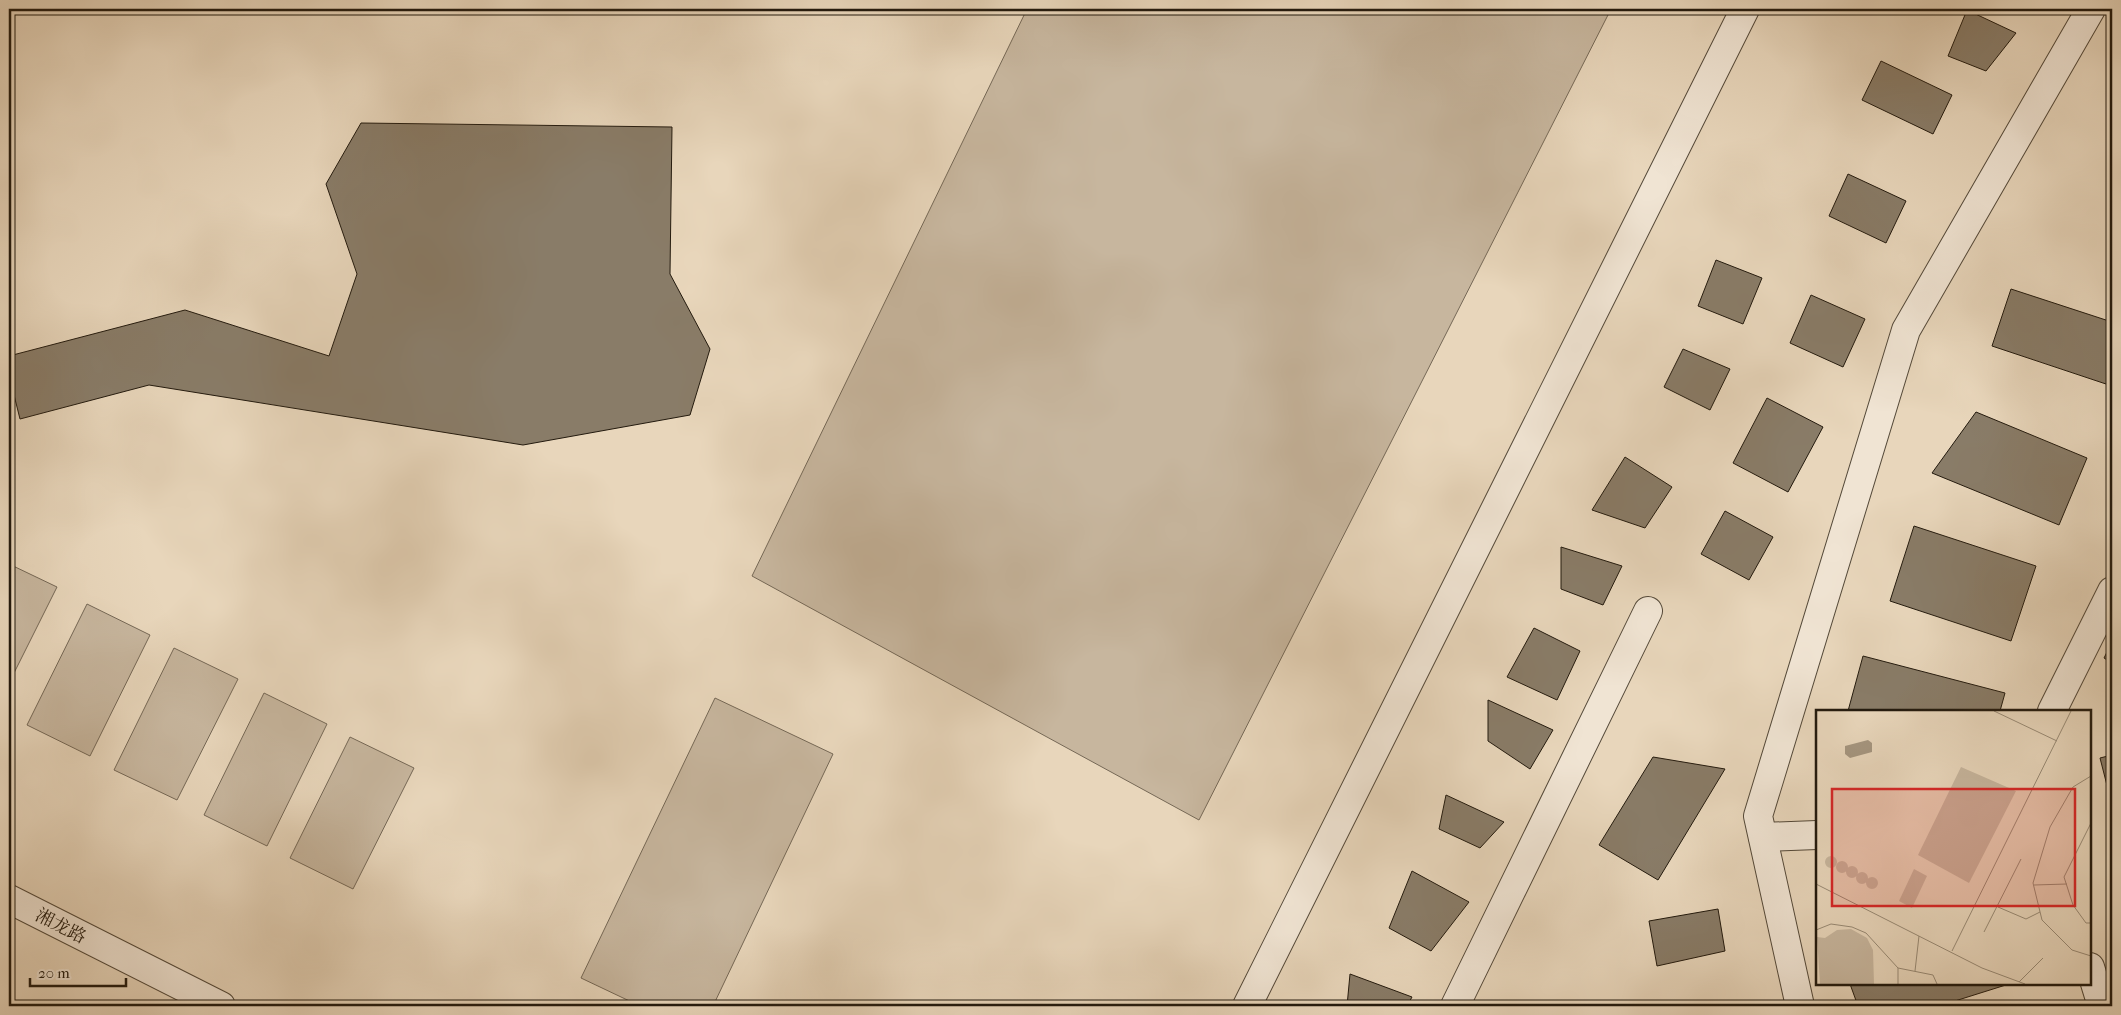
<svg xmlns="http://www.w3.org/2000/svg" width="2121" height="1015" font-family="'IM FELL French Canon','Noto Serif SC',serif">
<rect width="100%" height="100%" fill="#e8d6bb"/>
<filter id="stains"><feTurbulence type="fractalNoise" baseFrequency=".004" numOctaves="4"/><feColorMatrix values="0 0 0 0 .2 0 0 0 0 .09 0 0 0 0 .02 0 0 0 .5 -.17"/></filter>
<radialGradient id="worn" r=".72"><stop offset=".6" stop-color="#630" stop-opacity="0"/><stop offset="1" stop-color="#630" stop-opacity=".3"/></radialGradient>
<g fill="#c7b69e" stroke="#756856">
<path d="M1027,9h573l9,4 -410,807 -447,-244z"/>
<path d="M9,564l48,23 -48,96z"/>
<path d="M87,604l63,31 -60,121 -63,-31z"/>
<path d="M174,648l64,31 -61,121 -63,-30z"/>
<path d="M264,693l63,31 -60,122 -63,-31z"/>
<path d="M715,698l118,56 -120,252h-73l-59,-28z"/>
<path d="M350,737l64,31 -61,121 -63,-31z"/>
</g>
<g fill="#897c68" stroke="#231a0e">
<path d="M1967,10l49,23 -30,38 -38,-15z"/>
<path d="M1881,61l71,34 -19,39 -71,-34z"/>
<path d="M361,123l311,4 -2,147 40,75 -20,66 -167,30 -374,-60 -129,34 -11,-44v-19l176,-46 144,46 28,-82 -31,-90z"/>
<path d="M1848,174l58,27 -20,42 -57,-27z"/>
<path d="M1716,260l46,18 -19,46 -45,-18z"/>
<path d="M2011,289l101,33v64l-120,-40z"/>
<path d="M1811,295l54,24 -22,48 -53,-24z"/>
<path d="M1683,349l47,20 -20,41 -46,-23z"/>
<path d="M1767,398l56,29 -35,65 -55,-29z"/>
<path d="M1976,412l111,46 -28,67 -127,-52z"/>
<path d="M1625,457l47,30 -27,41 -53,-18z"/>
<path d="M1725,511l48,26 -24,43 -48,-26z"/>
<path d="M1914,526l122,40 -25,75 -121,-40z"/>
<path d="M1561,547l61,19 -19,39 -42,-16z"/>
<path d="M1534,628l46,23 -23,49 -50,-23z"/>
<path d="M2112,642v21l-8,-5z"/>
<path d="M1863,656l142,37 -5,18h-152z"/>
<path d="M1488,700l65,30 -23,39 -42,-28z"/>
<path d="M2112,755v50l-12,-47z"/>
<path d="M1653,757l72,12 -67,111 -59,-35z"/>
<path d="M1446,795l58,27 -24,26 -41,-19z"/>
<path d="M1412,871l57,31 -38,49 -42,-23z"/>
<path d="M1718,909l7,42 -68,15 -8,-45z"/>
<path d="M1350,974l62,23 -5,9h-60z"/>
<path d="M1850,984h159l-70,22h-81z"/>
</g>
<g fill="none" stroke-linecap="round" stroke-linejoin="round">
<g stroke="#544939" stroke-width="30">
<g id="minor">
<path d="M2052,711l60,-120"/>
<path d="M1763,837l54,-2"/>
<path d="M9,899l212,107"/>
<path d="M2090,967l12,39"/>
<path d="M1247,1006l498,-997"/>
<path d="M1455,1006l193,-395"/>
<path d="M1800,1006l-42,-190 148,-486 185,-321"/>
</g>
</g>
<use href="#minor" stroke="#f0e4d3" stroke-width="28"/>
</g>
<g text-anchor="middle" stroke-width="5" stroke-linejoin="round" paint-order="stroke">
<g font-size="18" fill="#231a0e" stroke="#f0e4d3">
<text transform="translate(61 926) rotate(27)" y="6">湘龙路</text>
</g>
</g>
<g transform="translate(1816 710)">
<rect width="275" height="275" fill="#e8d6bb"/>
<path d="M145,57l55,24 -47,92 -51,-28zM9 152a6 6 0 1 1 12 0a6 6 0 1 1-12 0ZM20 157a6 6 0 1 1 12 0a6 6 0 1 1-12 0ZM30 162a6 6 0 1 1 12 0a6 6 0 1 1-12 0ZM98,159l13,7 -15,32 -13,-7zM40 168a6 6 0 1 1 12 0a6 6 0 1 1-12 0ZM50 173a6 6 0 1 1 12 0a6 6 0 1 1-12 0ZM35,219l16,9 6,12 1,34h-54l-3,-47 8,1 12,-8z" fill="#c7b69e"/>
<path d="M52,30l4,3v9l-22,6 -5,-4v-8z" fill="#a59680"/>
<path fill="none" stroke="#998b76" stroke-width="1" d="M178,1l63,30M275,66l-18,11 -23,40 -17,56 9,37 30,30 19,6M275,113l-27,54 9,28 13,18h5M0,174l166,84 43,16M218,175l33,-1M182,197l28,12 14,-7M0,220l15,-6 21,3 14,6 32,35 35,7 4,9M168,222l37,-73M136,241l119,-240M82,258v16M99,261l4,-35M203,272l24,-24"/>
<path fill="#d62828" fill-opacity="0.15" stroke="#d62828" stroke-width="2.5" d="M16,79h243v117h-243z"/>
<rect width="275" height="275" fill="none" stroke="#231a0e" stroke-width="2.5"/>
</g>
<rect width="2121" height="1015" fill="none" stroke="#e8d6bb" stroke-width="30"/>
<rect x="10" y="10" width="2101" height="995" fill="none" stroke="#231a0e" stroke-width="2.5"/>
<rect x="15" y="15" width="2091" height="985" fill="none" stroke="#231a0e"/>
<path d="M30 978v8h96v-8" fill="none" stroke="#231a0e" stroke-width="2.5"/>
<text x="38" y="978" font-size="15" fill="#231a0e" stroke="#f0e4d3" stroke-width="4" paint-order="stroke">20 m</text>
<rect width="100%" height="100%" filter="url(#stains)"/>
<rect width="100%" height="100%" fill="url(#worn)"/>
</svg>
